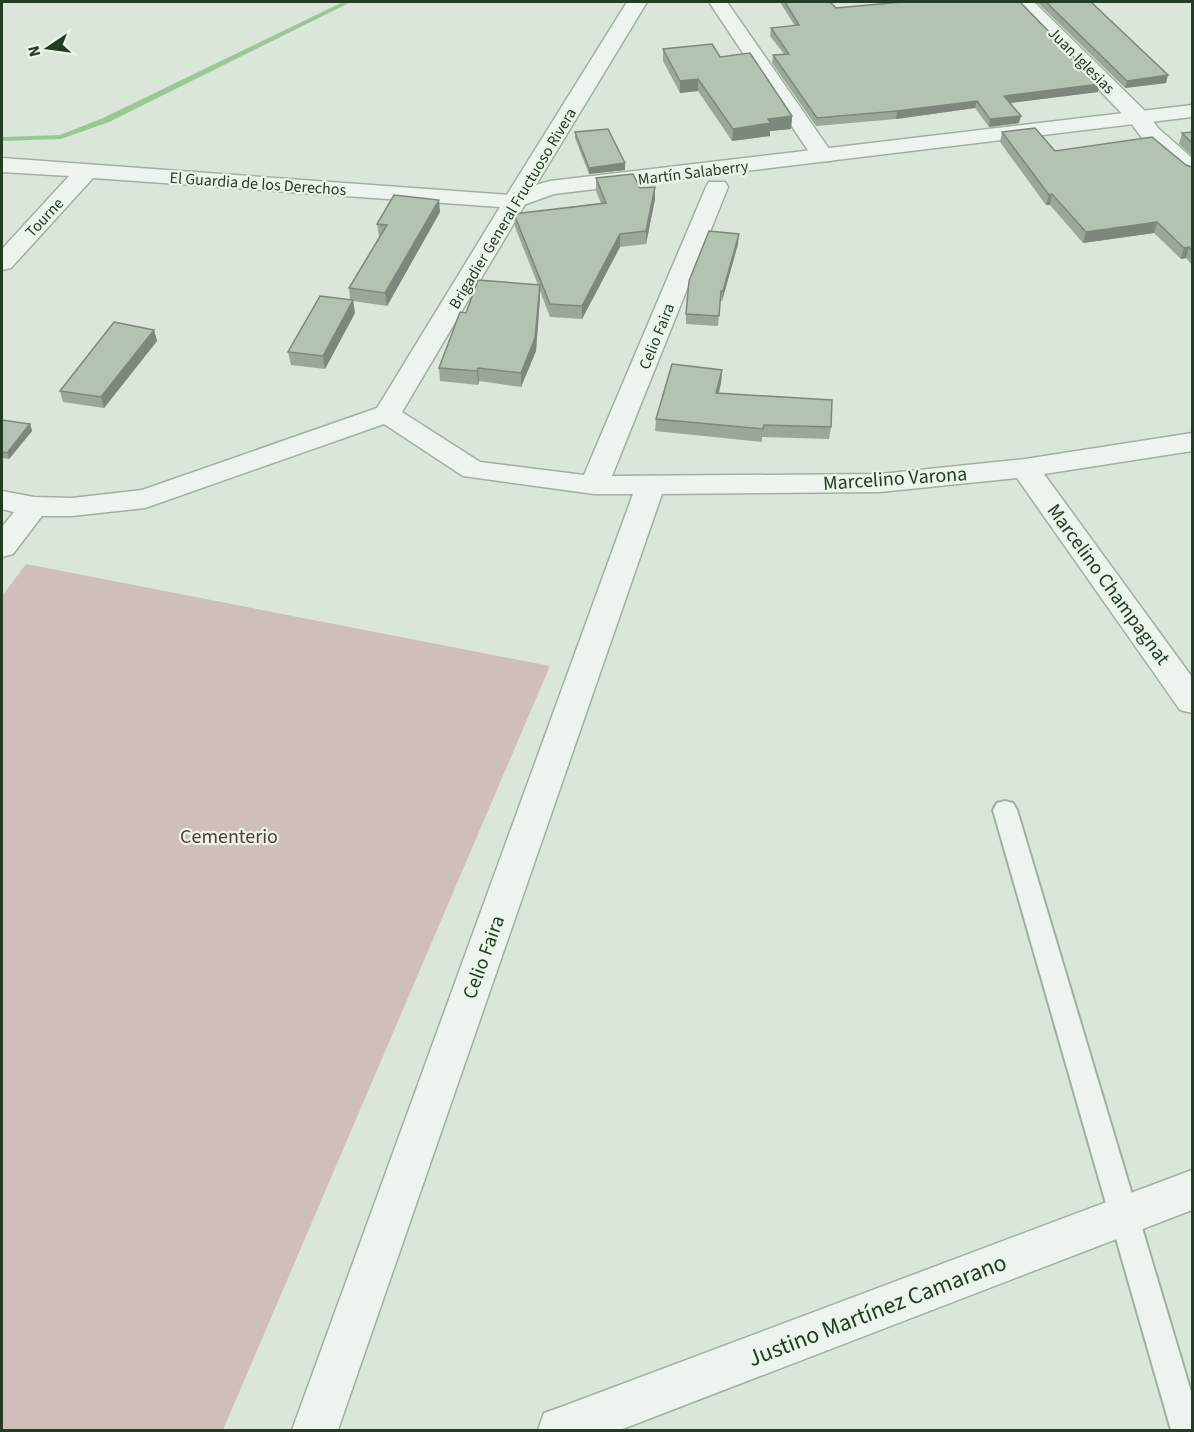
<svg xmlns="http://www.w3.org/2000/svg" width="1194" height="1432" font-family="'Source Sans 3',sans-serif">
<rect width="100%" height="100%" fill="#dbe6db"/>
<path fill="#d0bebb" d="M26,564l524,102 -327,764h-221v-834z"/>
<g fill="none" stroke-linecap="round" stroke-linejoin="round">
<path fill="#9ac893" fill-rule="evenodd" d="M343,2h8l-242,120 -48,17 -59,2v-4l58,-2 43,-17z"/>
<g stroke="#a0b0a0" stroke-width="4">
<path id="service" d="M1005,801l8,2 4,7 175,585v35h-21l-178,-620 4,-7z"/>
</g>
<g stroke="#a0b0a0" stroke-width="3">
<g id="minor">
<path d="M709,2h18l107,154 -3,5h-16z"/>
<path d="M1015,2h19l113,111 11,15 34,30v18l-8,-2 -42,-36 -11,-15z"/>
<path d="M2,158l521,38 4,5 -125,211 78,50 104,13 122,-288 3,-5h16l3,5 -116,289 268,-2 145,-15 167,-26v18l-148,23 148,203v36l-12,-3 -163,-232 -137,14 -218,2 -324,936h-46l341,-936h-39l-131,-18 -79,-52 -239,84 -73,8h-30l-29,38 -11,3v-30l12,-15 -12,-3v-18l32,6 38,1 70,-8 235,-82 123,-201 -407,-29 -82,90 -9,2v-21l67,-73 -67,-4z"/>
<path d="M1192,1170v40l-572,220h-82l6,-17 17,-6z"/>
</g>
</g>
<g stroke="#a0b0a0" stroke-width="3">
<path id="tertiary" d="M627,2h20l-111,183 14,-4 642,-76v12l-638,77 -39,14 -8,-2 -4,-5z"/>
</g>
<use href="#service" fill="#edf4ed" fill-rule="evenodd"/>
<use href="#minor" fill="#edf4ed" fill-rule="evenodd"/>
<use href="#tertiary" fill="#edf4ed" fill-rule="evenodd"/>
</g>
<g fill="#99a899">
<path d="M780,2h50l6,6 262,84 -88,11 9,20 -30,4 -14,-19 -79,11 -80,7 -44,-63 1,-8 11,-1 -14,-18 1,-8 24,-2z"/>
<path d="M1037,2h54l75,81 -41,5z"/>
<path d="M663,49l57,8 72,59 -1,13 -21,2v5l-38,5 -34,-50 -18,2 -17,-32z"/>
<path d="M575,132l50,38 -36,4 -14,-36z"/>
<path d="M1002,132l53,19 137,16v98l-6,-7 -5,1 -27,-26 -71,10 -33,-38h-4l-46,-63z"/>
<path d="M1192,132v24l-13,-12 3,-11z"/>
<path d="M596,178l44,10 15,11 -9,45 -26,3 -38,72 -32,-2 -10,-26v7l-4,53 -15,36 -42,-6 -1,4 -38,-4 -1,-13 27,-55 72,-28 -23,-58 -1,-13 87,-11 -5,-12z"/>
<path d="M440,212l-53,94 -34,-5 2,12 -30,56 -34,-4 -3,-13 62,-53 -1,-11 30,-51 -2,-13z"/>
<path d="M738,244l-16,57h-2l-2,25 -32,-2v-10z"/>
<path d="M154,330l3,11 -53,67 -41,-6 -3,-11z"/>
<path d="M722,370l-1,13 -2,10 112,34 -2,12 -67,-2v5l-107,-11 1,-12z"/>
<path d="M2,420l28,4 2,7 -23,28 -7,-1z"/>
</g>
<g fill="#7d887d">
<path d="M1168,75l-2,8 -41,5 2,-7z"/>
<path d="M698,79v12l-18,2v-12z"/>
<path d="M1100,84l-2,8 -96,12 2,-8z"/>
<path d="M977,101l-2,7 -79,11 1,-8z"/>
<path d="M792,116l-1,13 -21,2v5l-38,5 1,-12 35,-10z"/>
<path d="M1021,116l-2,7 -30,4 1,-8z"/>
<path d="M625,163v7l-36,4v-6z"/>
<path d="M655,187v12l-9,45v-13z"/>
<path d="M1052,194l-2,11h-4l3,-10z"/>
<path d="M439,200l1,12 -53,94 -2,-13z"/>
<path d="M1157,222l-3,11 -71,10 3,-11z"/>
<path d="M620,234v13l-38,72v-13z"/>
<path d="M739,234l-1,10 -16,57 1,-10z"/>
<path d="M1189,247l-3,11 -5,1 3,-11z"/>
<path d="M540,285v13l-4,53 -15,36v-14z"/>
<path d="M353,300l2,13 -30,56 -2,-13z"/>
<path d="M154,330l3,11 -53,67 -3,-11z"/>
<path d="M478,368l1,13 -1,4 -1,-14z"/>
<path d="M722,370l-1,13 -6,22 1,-12z"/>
<path d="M30,424l2,7 -23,28 -2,-6z"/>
</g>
<g fill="#b2c3b2" stroke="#7d887d" stroke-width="1.5">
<path d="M785,2h45l6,6 66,-6h118l80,82 -96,12 17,20 -31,3 -13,-18 -80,10 -80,7 -44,-63 16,-1 -18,-26 28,-3z"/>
<path d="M1046,2h45l77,73 -41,6z"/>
<path d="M712,44l8,13 30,-4 42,63 -24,3 3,4 -38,6 -35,-50 -18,2 -17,-32z"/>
<path d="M1035,128l20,23 97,-14 34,28 6,2v84l-3,-4 -5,1 -27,-26 -71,10 -34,-38 -3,1 -47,-63z"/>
<path d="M608,129l17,34 -36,5 -14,-36z"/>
<path d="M1192,132v11l-10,-10z"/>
<path d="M633,174l7,14 15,-1 -9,44 -26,3 -38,72 -32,-2 -36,-90 92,-11 -10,-25z"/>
<path d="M394,195l45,5 -54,93 -36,-5 38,-63 -10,-1z"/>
<path d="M709,231l30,3 -16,57h-2l-2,25 -33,-2 3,-33z"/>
<path d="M478,280l62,5 -5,53 -14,35 -43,-5 -1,3 -38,-3 21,-56 6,1z"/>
<path d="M320,296l33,4 -30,56 -35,-4z"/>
<path d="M114,322l40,8 -53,67 -41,-6z"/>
<path d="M672,364l50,6 -6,23 116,7 -1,27 -67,-2 -1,4 -107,-10z"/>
<path d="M2,420l28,4 -23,29 -5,-1z"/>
</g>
<g text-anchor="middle" stroke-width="4.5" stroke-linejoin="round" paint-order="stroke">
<g font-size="16" fill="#243c24" stroke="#eaf4ea">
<text transform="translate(1082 60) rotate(45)" y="6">Juan Iglesias</text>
<text transform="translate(693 172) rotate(-7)" y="6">Martín Salaberry</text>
<text transform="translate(258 183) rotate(4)" y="6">El Guardia de los Derechos</text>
<text transform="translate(512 208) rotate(-59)" y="6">Brigadier General Fructuoso Rivera</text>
<text transform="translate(44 217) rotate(-47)" y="6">Tourne</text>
<text transform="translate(656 336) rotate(-68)" y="6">Celio Faira</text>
</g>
<g font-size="20" fill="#243c24" stroke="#eaf4ea">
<text transform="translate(895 478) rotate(-4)" y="7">Marcelino Varona</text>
<text transform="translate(1109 584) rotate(54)" y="7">Marcelino Champagnat</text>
<text transform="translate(483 957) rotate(-70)" y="7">Celio Faira</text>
</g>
<g font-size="20" fill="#593831" stroke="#eaf4ea">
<text x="229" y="843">Cementerio</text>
</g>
<g font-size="24" fill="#243c24" stroke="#eaf4ea">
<text transform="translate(877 1310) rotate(-21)" y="8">Justino Martínez Camarano</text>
</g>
</g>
<rect width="1194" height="1432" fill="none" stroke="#243c24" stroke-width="6"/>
<g transform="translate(48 48) rotate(257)" stroke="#eaf4ea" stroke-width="4.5" paint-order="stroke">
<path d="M0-4.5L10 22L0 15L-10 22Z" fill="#243c24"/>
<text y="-9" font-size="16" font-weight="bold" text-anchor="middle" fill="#243c24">N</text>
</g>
</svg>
